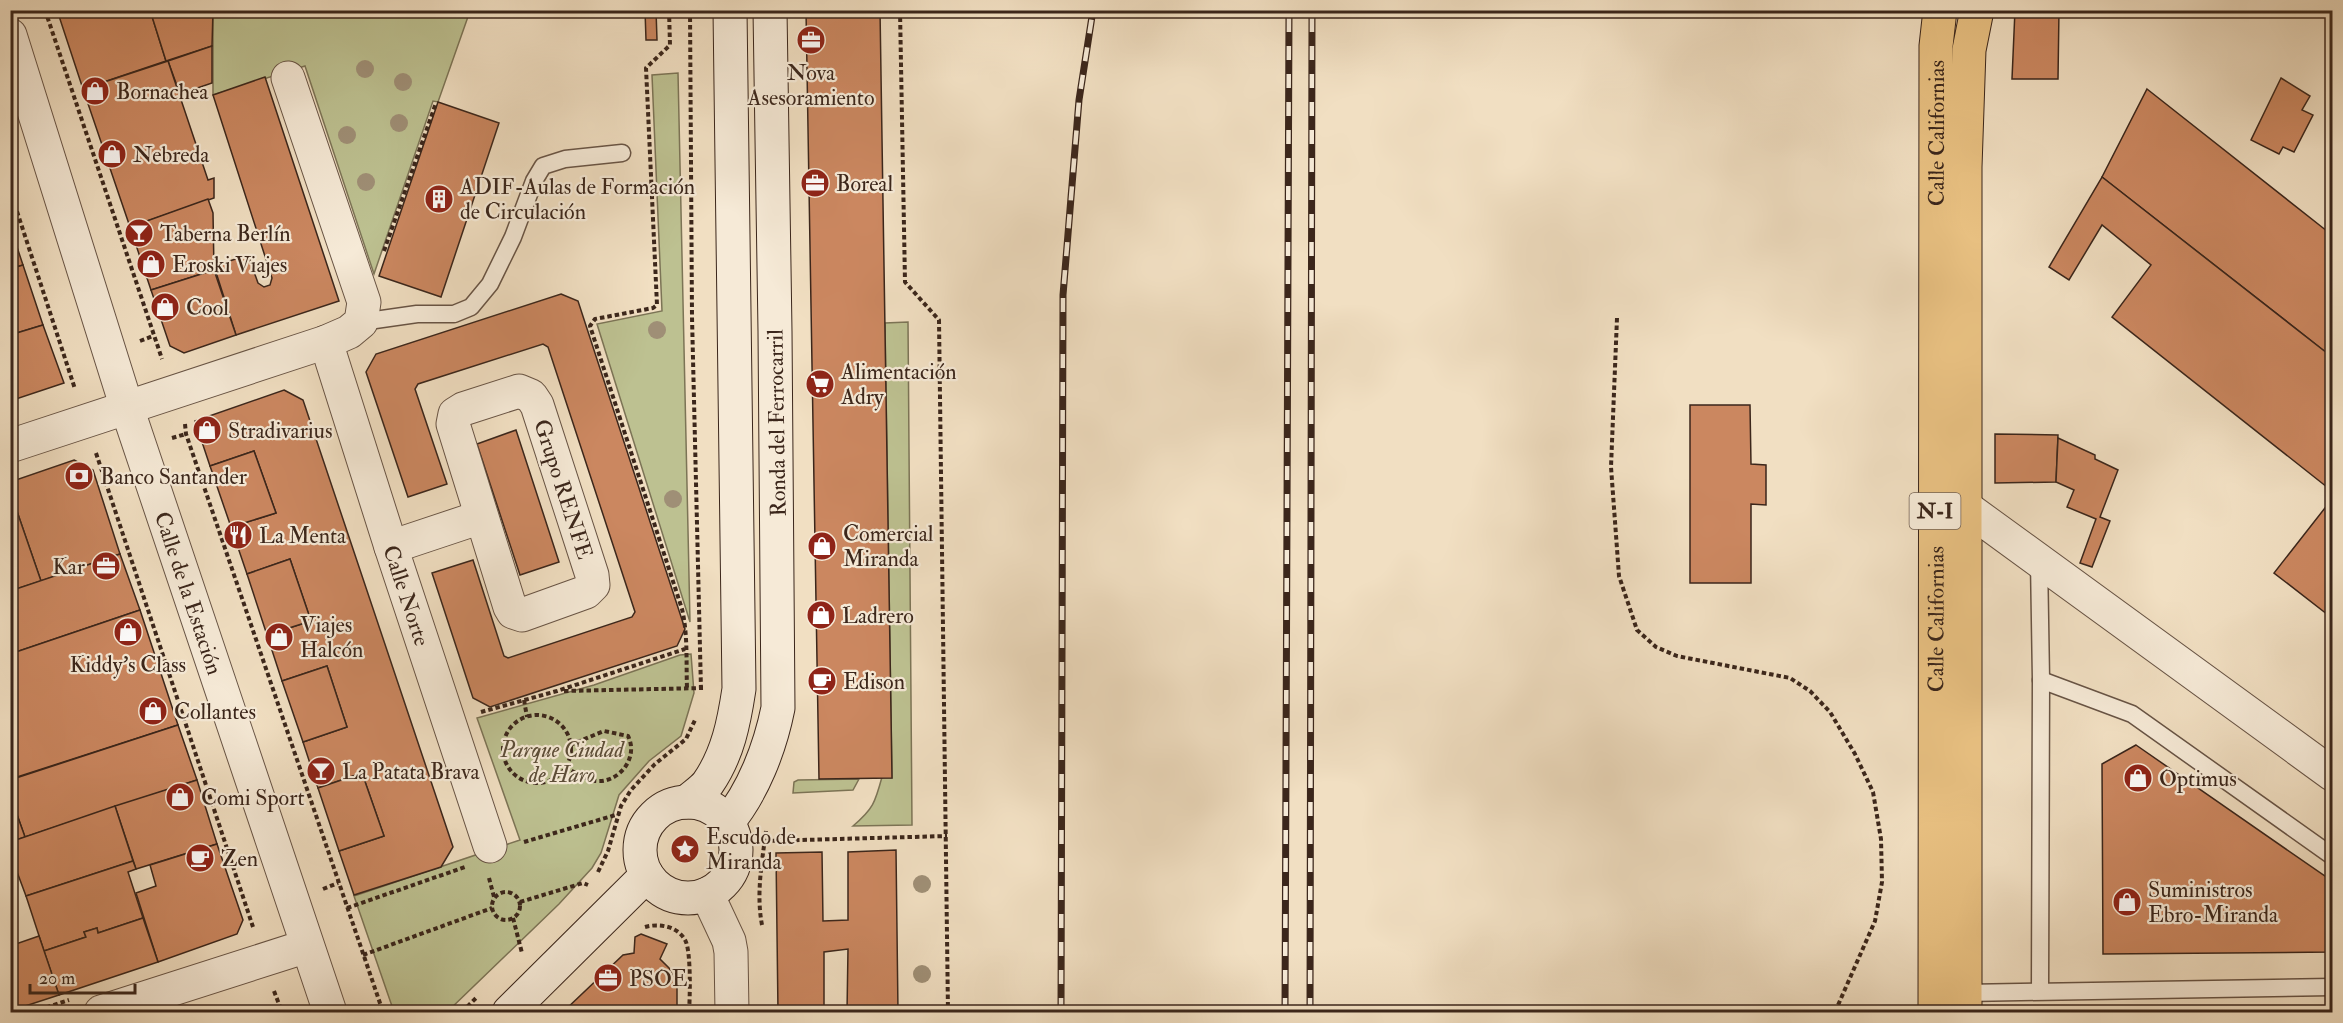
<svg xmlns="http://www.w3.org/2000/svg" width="2343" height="1023" font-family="'IM FELL Double Pica',serif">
<rect width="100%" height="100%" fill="#f1dfc2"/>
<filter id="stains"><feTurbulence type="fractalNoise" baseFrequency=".00333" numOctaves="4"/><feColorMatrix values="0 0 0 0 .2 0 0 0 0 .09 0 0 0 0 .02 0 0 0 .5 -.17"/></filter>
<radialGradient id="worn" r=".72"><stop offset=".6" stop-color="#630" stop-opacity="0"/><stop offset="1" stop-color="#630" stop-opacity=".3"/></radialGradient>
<g fill="#bdc191" stroke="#7c7456" stroke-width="1.5">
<path d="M213,11h257l-32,91 -5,-1 -59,173 -69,-208 -92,29z"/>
<path d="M678,73l12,549 -93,-298 65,-13 -10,-236z"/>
<path d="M908,322l4,503 -59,1c20,-17 22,-23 29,-49l10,1 -7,-455z"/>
<path d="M691,654l3,39 -13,43 -32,25 -30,34 -18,58 -9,15 -33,36 -112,108h-53l-40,-116 166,-56 -43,-122 117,-33 86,-30z"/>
<path d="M859,779l-6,11 -60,3 1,-11 4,-2z"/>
</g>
<g fill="#cb8760" stroke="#3b261b" stroke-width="1.5">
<path d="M57,10h93l16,51 -83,28z"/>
<path d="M150,10h63l-1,36 -46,15z"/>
<path d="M645,10h11l1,30h-11z"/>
<path d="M806,10h74l12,768 -73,1z"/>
<path d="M2015,10h44l-1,69h-46z"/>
<path d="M212,46v37l-32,11 -12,-33z"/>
<path d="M168,61l40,119 6,-2v20l-84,29 -47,-138z"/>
<path d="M265,77l74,224 -103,34 -22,-69 34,-11 10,28 6,4 6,-2 2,-7 -59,-183z"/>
<path d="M2281,78l29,18 -8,14 11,5 -19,37 -11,-5 -4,7 -28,-14z"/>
<path d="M2147,89l185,146v122l-230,-180z"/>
<path d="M438,102l61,21 -58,174 -62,-21z"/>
<path d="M2102,177l230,180v134l-220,-174 39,-52 -49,-40 -33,55 -20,-13z"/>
<path d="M208,199l5,14 1,57 -63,20 -21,-63z"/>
<path d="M10,226l13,39 -13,4z"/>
<path d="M23,265l20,60 -33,10v-66z"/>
<path d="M214,270l22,65 -52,18 -14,-7 -19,-56z"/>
<path d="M561,294l17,7 107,328 -8,17 -187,61 -17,-9 -41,-125 41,-13 31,96 4,2 124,-41 3,-5 -87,-265 -5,-3 -125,40 -3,5 32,95 -39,13 -42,-125 10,-18z"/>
<path d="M43,325l21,58 -54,18v-66z"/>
<path d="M284,390l19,10 150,447 -12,20 -87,28 -15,-44 45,-15 -22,-63 -44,15 -15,-46 44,-15 -20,-61 -45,15 -15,-46 44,-14 -21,-62 -43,15 -16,-47 45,-14 -22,-62 -44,15 -15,-45z"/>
<path d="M1690,405h60l1,59 15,1v40l-15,-1v79h-61z"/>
<path d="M516,430l43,132 -39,13 -43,-131z"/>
<path d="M1995,434l63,1 -2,47 -61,1z"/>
<path d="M2058,438l37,17v4l23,11 -18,47 10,4 -18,46 -12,-4 16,-44 -29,-12 7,-17 -18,-8z"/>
<path d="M254,451l22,62 -45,14 -21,-61z"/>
<path d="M74,460l19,10 27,84 -79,27 -31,-90v-9z"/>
<path d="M10,491l31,90 -31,10z"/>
<path d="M2332,499v119l-58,-45z"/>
<path d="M120,554l20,56 -130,44v-63z"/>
<path d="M290,559l21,62 -44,14 -20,-61z"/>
<path d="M140,610l38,115 -164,53 -4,-9v-115z"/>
<path d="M327,666l20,61 -44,15 -21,-61z"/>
<path d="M178,725l19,55 -172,57 -15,-42v-15z"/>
<path d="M2136,745l196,136v71l-229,2 -1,-190z"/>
<path d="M362,773l22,63 -45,15 -21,-63z"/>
<path d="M197,780l20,64 -81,25 -21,-63z"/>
<path d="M10,795l15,42 -15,5z"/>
<path d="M115,806l18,55 -107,35 -16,-43v-11z"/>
<path d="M217,844l26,76 -6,14 -79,28 -22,-69 20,-7 -6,-21z"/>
<path d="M896,850l2,162h-51l1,-63 -24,3v60h-46l-2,-159 46,-1 1,69 25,-1v-68z"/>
<path d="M133,861l3,8 -8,3 15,46 -45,15 -1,-5 -13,4 2,5 -42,14 -18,-55z"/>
<path d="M143,918l15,44 -99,33 -15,-44 42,-14 -2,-5 13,-4 1,5z"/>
<path d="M641,934l26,10 -7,15 9,9 8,16v28h-114l60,-57 11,-2 1,-16z"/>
<path d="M39,936l20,59 -49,16v-65z"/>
<path d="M260,1006l13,6h-30z"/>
</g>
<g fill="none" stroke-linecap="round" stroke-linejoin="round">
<g stroke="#685445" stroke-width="19">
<g id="lane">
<path d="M361,322l56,-8h37l17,-7 19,-23 23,-47 21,-56 9,-15 22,-7 57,-6"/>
<path d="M2039,560l2,120 -1,311"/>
<path d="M2041,680l91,34 200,142"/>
<path d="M1965,993l367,-6"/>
</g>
</g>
<g stroke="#685445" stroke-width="35">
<g id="street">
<path id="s1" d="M10,35l117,373 203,604"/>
<path id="s2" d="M326,342l65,205 99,299"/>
<path d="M519,391l12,5 6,9 55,170 1,10 -7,7 -64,23 -9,-3 -3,-5 -57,-183 2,-10 8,-5z"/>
<path d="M10,446l316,-104 23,-10 12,-10 3,-20 -76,-224"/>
<path d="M1964,506l368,268"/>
<path d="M391,547l90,-30"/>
<path d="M707,894l22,47 2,11 1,60"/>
<path d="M101,1012l206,-66"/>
</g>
</g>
<g stroke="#3b261b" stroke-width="35">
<g id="secondary">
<path d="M687,802c6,-6 16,-12 21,-19 20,-29 26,-61 31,-94l-9,-679"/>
<circle cx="688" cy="850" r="48"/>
<path d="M727,823c26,-31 43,-75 51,-115l-3,-377 -5,-321"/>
<path d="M509,1012l138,-137"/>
</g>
</g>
<g stroke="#3b261b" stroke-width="35">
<g id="highway">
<path id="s3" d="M1935,1012l1,-966 4,-36"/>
<path d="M1965,1012v-845l4,-117 8,-40"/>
</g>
</g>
<g stroke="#3b261b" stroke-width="4" stroke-dasharray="4.5 3" stroke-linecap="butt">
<path d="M45,10l117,349"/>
<path d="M669,10l1,35 -24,23 11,237 -4,3 -58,11 -5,7 92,283c6,26 4,52 5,79"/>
<path d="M690,10l2,307 9,373"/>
<path d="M900,10l5,272 34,38 9,692"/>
<path d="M10,190l65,199"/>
<path d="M384,251l52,-148"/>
<path d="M1617,318l-6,149 8,109 18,54 19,17 21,9 113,22 20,13 20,21 25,42 18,38 8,47 1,43 -7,39 -40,91"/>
<path d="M140,341l13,-5"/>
<path d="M185,424l1,10 197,578"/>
<path d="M172,438l14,-4"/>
<path d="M96,453l157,474"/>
<path d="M564,691l139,-3"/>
<path d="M524,700l3,17"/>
<path d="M481,712l76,-21 128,-42"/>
<circle cx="537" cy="749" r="34"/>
<path d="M565,767c9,5 21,13 31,14 23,2 43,-23 32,-45l-24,-5 -34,14"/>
<path d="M765,841l182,-5"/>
<path d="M524,842l95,-28"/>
<path d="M598,872l10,-21 13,-45 10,-16 24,-26 31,-25 10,-21"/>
<path d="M489,878l5,19"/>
<path d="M323,889l15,-6"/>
<circle cx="506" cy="906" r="14"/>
<path d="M520,902l63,-19 5,2"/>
<path d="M347,908l118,-41"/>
<path d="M513,918l9,35"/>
<path d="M762,925c-6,-31 0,-63 4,-94"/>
<path d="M645,927c14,-4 34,-1 41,15 5,13 4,55 3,70"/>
<path d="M363,955l129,-47"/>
<path d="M274,991l8,21"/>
<path d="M32,1012l37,-12"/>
<path d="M462,1012l15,-15"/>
</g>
<use href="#lane" stroke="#f6ead7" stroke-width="16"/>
<use href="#street" stroke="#f6ead7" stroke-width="33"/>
<use href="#secondary" stroke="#f6ead7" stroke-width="33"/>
<use href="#highway" stroke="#e8c081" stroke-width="33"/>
<g stroke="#3b261b" stroke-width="7">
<g id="rail">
<path d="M1061,1012l2,-717 16,-195 14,-90"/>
<path d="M1285,1012l4,-1002"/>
<path d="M1310,1012l2,-1002"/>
</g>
</g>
<use href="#rail" stroke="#f6ead7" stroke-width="4.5" stroke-dasharray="14" stroke-linecap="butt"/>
</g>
<g fill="#9f8f76">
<circle cx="365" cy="69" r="9"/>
<circle cx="403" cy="82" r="9"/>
<circle cx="399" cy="123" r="9"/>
<circle cx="347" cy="135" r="9"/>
<circle cx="366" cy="182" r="9"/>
<circle cx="657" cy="330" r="9"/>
<circle cx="673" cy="499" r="9"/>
<circle cx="922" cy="884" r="9"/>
<circle cx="922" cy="974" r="9"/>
</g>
<defs>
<g id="office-disc" transform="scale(1.5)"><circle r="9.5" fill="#8f2418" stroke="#f6ead7"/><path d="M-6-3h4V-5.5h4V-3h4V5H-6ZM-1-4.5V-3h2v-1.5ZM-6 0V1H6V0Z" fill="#fff"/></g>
<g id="shop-disc" transform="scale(1.5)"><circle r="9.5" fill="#8f2418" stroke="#f6ead7"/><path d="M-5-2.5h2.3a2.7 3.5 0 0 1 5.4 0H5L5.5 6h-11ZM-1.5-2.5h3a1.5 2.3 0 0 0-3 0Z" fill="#fff"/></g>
<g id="building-disc" transform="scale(1.5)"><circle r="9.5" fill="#8f2418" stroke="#f6ead7"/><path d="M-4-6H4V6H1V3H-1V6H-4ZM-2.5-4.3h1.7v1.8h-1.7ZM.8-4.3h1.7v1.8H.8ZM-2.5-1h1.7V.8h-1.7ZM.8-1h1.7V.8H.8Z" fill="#fff"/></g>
<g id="bar-disc" transform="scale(1.5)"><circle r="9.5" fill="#8f2418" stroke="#f6ead7"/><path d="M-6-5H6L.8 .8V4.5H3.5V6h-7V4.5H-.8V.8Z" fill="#fff"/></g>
<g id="supermarket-disc" transform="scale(1.5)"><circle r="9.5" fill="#8f2418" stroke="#f6ead7"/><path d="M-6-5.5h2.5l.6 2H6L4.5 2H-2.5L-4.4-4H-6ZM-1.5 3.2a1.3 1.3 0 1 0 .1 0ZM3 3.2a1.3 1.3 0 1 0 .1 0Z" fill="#fff"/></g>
<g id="bank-disc" transform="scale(1.5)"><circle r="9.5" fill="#8f2418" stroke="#f6ead7"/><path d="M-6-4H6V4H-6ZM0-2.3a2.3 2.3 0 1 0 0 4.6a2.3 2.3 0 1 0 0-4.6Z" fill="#fff"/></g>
<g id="restaurant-disc" transform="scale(1.5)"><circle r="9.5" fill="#8f2418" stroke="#f6ead7"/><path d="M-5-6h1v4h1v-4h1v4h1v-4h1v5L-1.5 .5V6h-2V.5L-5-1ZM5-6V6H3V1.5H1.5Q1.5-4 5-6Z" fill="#fff"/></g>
<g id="cafe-disc" transform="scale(1.5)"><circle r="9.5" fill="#8f2418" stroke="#f6ead7"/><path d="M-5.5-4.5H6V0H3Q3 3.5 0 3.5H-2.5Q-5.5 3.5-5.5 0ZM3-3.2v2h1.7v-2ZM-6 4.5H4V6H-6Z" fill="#fff"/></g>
<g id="sight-disc" transform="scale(1.5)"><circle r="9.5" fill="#8f2418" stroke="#f6ead7"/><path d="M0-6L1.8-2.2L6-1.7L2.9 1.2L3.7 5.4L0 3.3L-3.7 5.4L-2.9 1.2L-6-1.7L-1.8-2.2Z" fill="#fff"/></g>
</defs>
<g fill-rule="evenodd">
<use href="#office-disc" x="811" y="40"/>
<use href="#shop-disc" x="95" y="91"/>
<use href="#shop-disc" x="112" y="154"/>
<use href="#office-disc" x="815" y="183"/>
<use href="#building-disc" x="439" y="199"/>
<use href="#bar-disc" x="139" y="233"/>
<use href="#shop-disc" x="151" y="264"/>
<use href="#shop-disc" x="165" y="307"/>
<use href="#supermarket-disc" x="820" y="384"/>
<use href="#shop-disc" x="207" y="430"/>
<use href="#bank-disc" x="79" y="476"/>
<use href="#restaurant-disc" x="238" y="535"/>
<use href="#shop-disc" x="822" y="546"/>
<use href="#office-disc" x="106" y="566"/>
<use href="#shop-disc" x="821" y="615"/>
<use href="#shop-disc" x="128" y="632"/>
<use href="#shop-disc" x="279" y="637"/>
<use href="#cafe-disc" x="822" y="681"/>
<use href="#shop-disc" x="153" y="711"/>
<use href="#bar-disc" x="321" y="771"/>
<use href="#shop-disc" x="2138" y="778"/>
<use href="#shop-disc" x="180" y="797"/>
<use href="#sight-disc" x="685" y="849"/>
<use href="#cafe-disc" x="200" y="858"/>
<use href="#shop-disc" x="2127" y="902"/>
<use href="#office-disc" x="608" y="978"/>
</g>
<g text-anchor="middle" stroke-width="4.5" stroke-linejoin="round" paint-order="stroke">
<rect fill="#f6ead7" stroke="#736153" stroke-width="1.5" x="1909.5" y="493" width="51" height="36" rx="4.5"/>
<g font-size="21" font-weight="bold" fill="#3b261b">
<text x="1935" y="518">N-I</text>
</g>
<g font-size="22" fill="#3b261b" stroke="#f6ead7" text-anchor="start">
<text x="811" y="80" text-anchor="middle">Nova<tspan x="811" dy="25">Asesoramiento</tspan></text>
<text x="116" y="99">Bornachea</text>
<text x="133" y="162">Nebreda</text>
<text x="836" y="191">Boreal</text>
<text x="460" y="194">ADIF-Aulas de Formación<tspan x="460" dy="25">de Circulación</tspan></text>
<text x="160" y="241">Taberna Berlín</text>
<text x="172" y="272">Eroski Viajes</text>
<text x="186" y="315">Cool</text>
<text x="841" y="379">Alimentación<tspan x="841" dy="25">Adry</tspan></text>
<text x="228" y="438">Stradivarius</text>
<text x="100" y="484">Banco Santander</text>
<text x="843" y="541">Comercial<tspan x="843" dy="25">Miranda</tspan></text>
<text x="259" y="543">La Menta</text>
<text x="85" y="574" text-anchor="end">Kar</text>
<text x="842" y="623">Ladrero</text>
<text x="300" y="632">Viajes<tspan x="300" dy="25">Halcón</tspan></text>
<text x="128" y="672" text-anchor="middle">Kiddy's Class</text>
<text x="843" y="689">Edison</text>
<text x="174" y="719">Collantes</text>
<text x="342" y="779">La Patata Brava</text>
<text x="2159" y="786">Optimus</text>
<text x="201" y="805">Comi Sport</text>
<text x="706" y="844">Escudo de<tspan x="706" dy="25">Miranda</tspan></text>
<text x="221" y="866">Zen</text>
<text x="2148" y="897">Suministros<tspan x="2148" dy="25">Ebro-Miranda</tspan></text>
<text x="629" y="986">PSOE</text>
</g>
<g font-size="22" fill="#3b261b" stroke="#f6ead7">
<text dy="8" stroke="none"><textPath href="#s3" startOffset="879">Calle Californias</textPath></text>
<text transform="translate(776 423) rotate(-91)" y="8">Ronda del Ferrocarril</text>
<text transform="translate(564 489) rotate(72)" y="8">Grupo RENFE</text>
<text dy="8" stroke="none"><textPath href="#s1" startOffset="586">Calle de la Estación</textPath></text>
<text dy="8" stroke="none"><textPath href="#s2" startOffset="266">Calle Norte</textPath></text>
<text dy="8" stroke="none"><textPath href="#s3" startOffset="393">Calle Californias</textPath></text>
</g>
<g font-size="22" font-style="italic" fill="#5c4d38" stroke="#f6ead7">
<text x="562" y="757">Parque Ciudad<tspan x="562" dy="25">de Haro</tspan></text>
</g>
</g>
<rect width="2343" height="1023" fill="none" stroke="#f1dfc2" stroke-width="36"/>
<rect x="12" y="12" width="2319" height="999" fill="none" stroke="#3b261b" stroke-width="3"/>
<rect x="18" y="18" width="2307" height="987" fill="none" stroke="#3b261b" stroke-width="1.5"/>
<path d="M30 984v9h105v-9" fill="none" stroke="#3b261b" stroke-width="3"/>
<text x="39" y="984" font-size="18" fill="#3b261b" stroke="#f6ead7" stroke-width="4.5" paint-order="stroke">20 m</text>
<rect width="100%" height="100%" filter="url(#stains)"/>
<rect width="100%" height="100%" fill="url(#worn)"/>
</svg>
